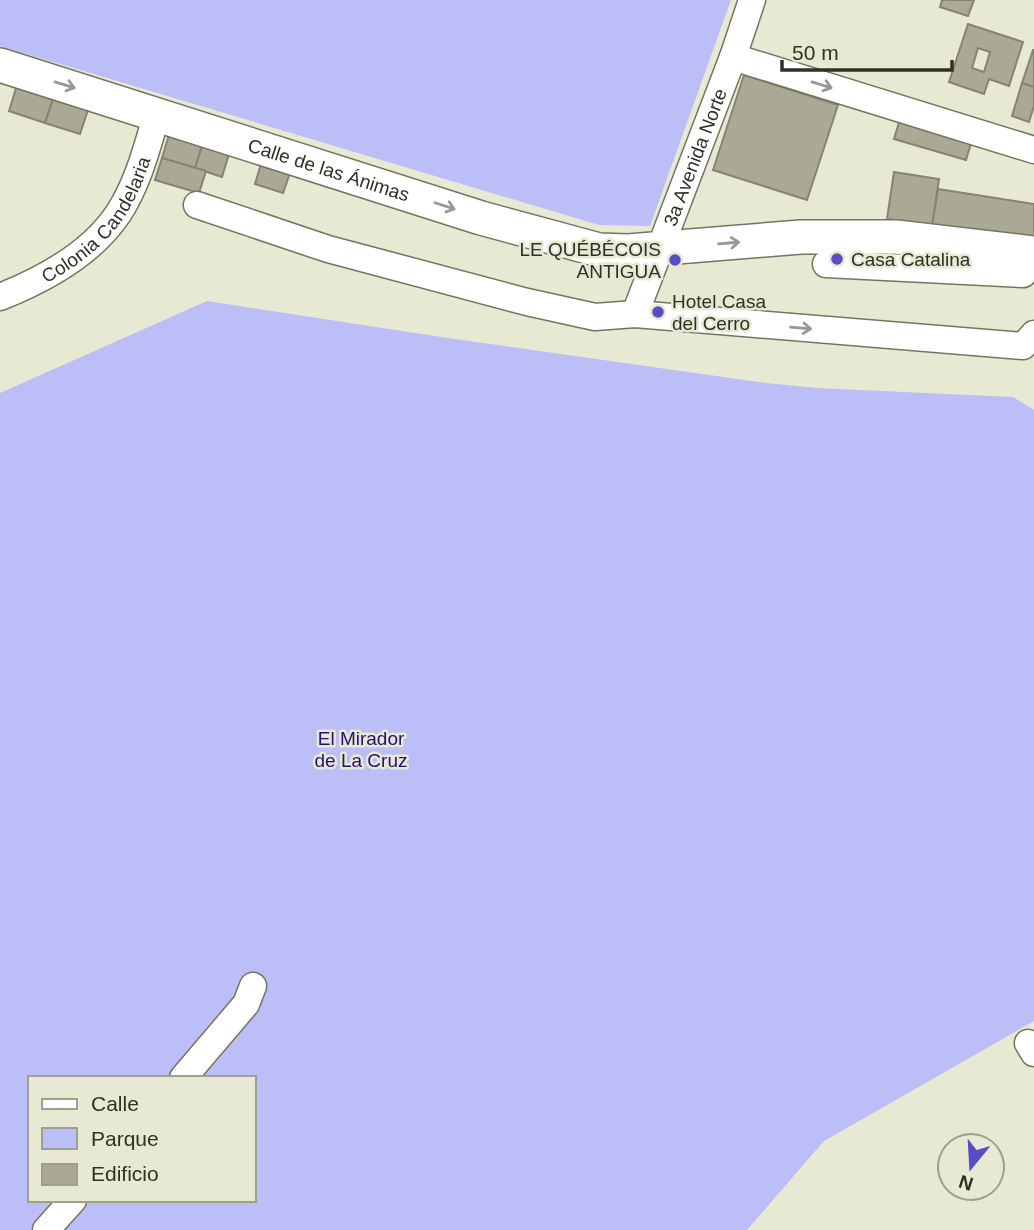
<svg xmlns="http://www.w3.org/2000/svg" width="1034" height="1230" font-family="Arial,sans-serif">
<rect width="100%" height="100%" fill="#e8e9d3"/>
<g fill="#bcbff7" fill-rule="evenodd">
<path d="M0,0h731l-81,226 -51,-1 -599,-179z"/>
<path d="M207,301l241,37 318,45 51,5 196,9 21,13v611l-210,120 -77,89h-747v-837zM30,1078h224v122h-224z"/>
</g>
<g fill="#a9a995" stroke="#848571" stroke-width="2" fill-rule="evenodd">
<path d="M942,0h32l-6,16 -28,-9z"/>
<path d="M968,24l55,18 -14,44 -20,-7 -5,15 -35,-12zM978,48l12,4 -6,20 -12,-4z"/>
<path d="M1033,50h1v37l-12,-4z"/>
<path d="M744,75l94,30 -31,95 -94,-30z"/>
<path d="M1022,83l12,4v19l-5,16 -17,-6z"/>
<path d="M17,85l37,11 -9,27 -36,-12z"/>
<path d="M56,90l35,11 -11,33 -35,-11z"/>
<path d="M900,119l72,21 -6,20 -72,-21z"/>
<path d="M169,135l33,11 -7,22 -33,-10z"/>
<path d="M202,146l27,8 -7,23 -27,-9z"/>
<path d="M162,158l44,13 -7,22 -44,-13z"/>
<path d="M261,164l29,9 -7,20 -28,-9z"/>
<path d="M894,172l45,7 -7,47 -45,-7z"/>
<path d="M938,189l96,15v37l-102,-15z"/>
</g>
<g fill="none" stroke-linecap="round" stroke-linejoin="round">
<g stroke="#747461" stroke-width="29">
<g id="minor">
<path d="M733,57l301,93"/>
<path d="M197,205l131,44 199,53 68,15 40,-3 388,32 11,-12"/>
<path d="M826,264l197,10 3,-23"/>
<path id="s1" d="M0,297c43,-17 91,-43 118,-83 20,-30 29,-67 39,-100"/>
<path id="s2" d="M635,314l98,-257 19,-57"/>
<path d="M1028,1043l6,10"/>
<path d="M183,1078l63,-74 7,-18"/>
<path d="M46,1230l27,-30"/>
</g>
</g>
<g stroke="#747461" stroke-width="36">
<g id="major">
<path id="s3" d="M0,65l481,153 118,32 29,1 173,-14h95l138,16"/>
</g>
</g>
<use href="#minor" stroke="#fff" stroke-width="26"/>
<use href="#major" stroke="#fff" stroke-width="33"/>
</g>
<defs><path id="oneway-shaft" d="M-6 0H5M1.5-3L5.5 0L1.5 3" fill="none" stroke-width="1.6" stroke-linecap="round" stroke-linejoin="round" transform="scale(1.75)"/></defs>
<g stroke="#989894">
<use href="#oneway-shaft" transform="translate(65 85) rotate(17)"/>
<use href="#oneway-shaft" transform="translate(822 85) rotate(17)"/>
<use href="#oneway-shaft" transform="translate(445 206) rotate(18)"/>
<use href="#oneway-shaft" transform="translate(729 243) rotate(-5)"/>
<use href="#oneway-shaft" transform="translate(801 328) rotate(5)"/>
</g>
<g fill="#574dc4" stroke="#e8e9d3" stroke-width="2.5">
<circle cx="837" cy="259" r="7"/>
<circle cx="675" cy="260" r="7"/>
<circle cx="658" cy="312" r="7"/>
</g>
<g text-anchor="middle" stroke-width="5" stroke-linejoin="round" paint-order="stroke">
<g font-size="19" fill="#303028" stroke="#e8e9d3">
<text dy="7" stroke="none"><textPath href="#s2" startOffset="168">3a Avenida Norte</textPath></text>
<text dy="7" stroke="none"><textPath href="#s3" startOffset="345">Calle de las Ánimas</textPath></text>
<text dy="7" stroke="none"><textPath href="#s1" startOffset="128">Colonia Candelaria</textPath></text>
</g>
<g font-size="19" fill="#303028" stroke="#e8e9d3" text-anchor="start">
<text x="661" y="256" text-anchor="end">LE QUÉBÉCOIS<tspan x="661" dy="22">ANTIGUA</tspan></text>
<text x="851" y="266">Casa Catalina</text>
<text x="672" y="308">Hotel Casa<tspan x="672" dy="22">del Cerro</tspan></text>
</g>
<g font-size="19" fill="#270f76" stroke="#e8e9d3">
<text x="361" y="745">El Mirador<tspan x="361" dy="22">de La Cruz</tspan></text>
</g>
</g>
<rect x="28" y="1076" width="228" height="126" fill="#e8e9d3" stroke="#9e9f8f" stroke-width="2"/>
<rect x="42" y="1099" width="35" height="10" fill="#ffffff" stroke="#9e9f8f" stroke-width="2"/>
<text x="91" y="1111" font-size="21" fill="#303028">Calle</text>
<rect x="42" y="1128" width="35" height="21" fill="#bcbff7" stroke="#9e9f8f" stroke-width="2"/>
<text x="91" y="1146" font-size="21" fill="#303028">Parque</text>
<rect x="42" y="1164" width="35" height="21" fill="#a9a995" stroke="#9e9f8f" stroke-width="2"/>
<text x="91" y="1181" font-size="21" fill="#303028">Edificio</text>
<g transform="translate(971 1167) rotate(198)"><circle r="33" fill="#e8e9d3" stroke="#9e9f8f" stroke-width="2"/>
<path d="M0-5L12 26L0 18L-12 26Z" fill="#574dc4"/>
<text y="-10" font-size="19" font-weight="bold" text-anchor="middle" fill="#303028">N</text>
</g>
<path d="M782 60v10h170v-10" fill="none" stroke="#303028" stroke-width="3.5"/>
<text x="792" y="60" font-size="21" fill="#303028" stroke="#e8e9d3" stroke-width="5" paint-order="stroke">50 m</text>
</svg>
